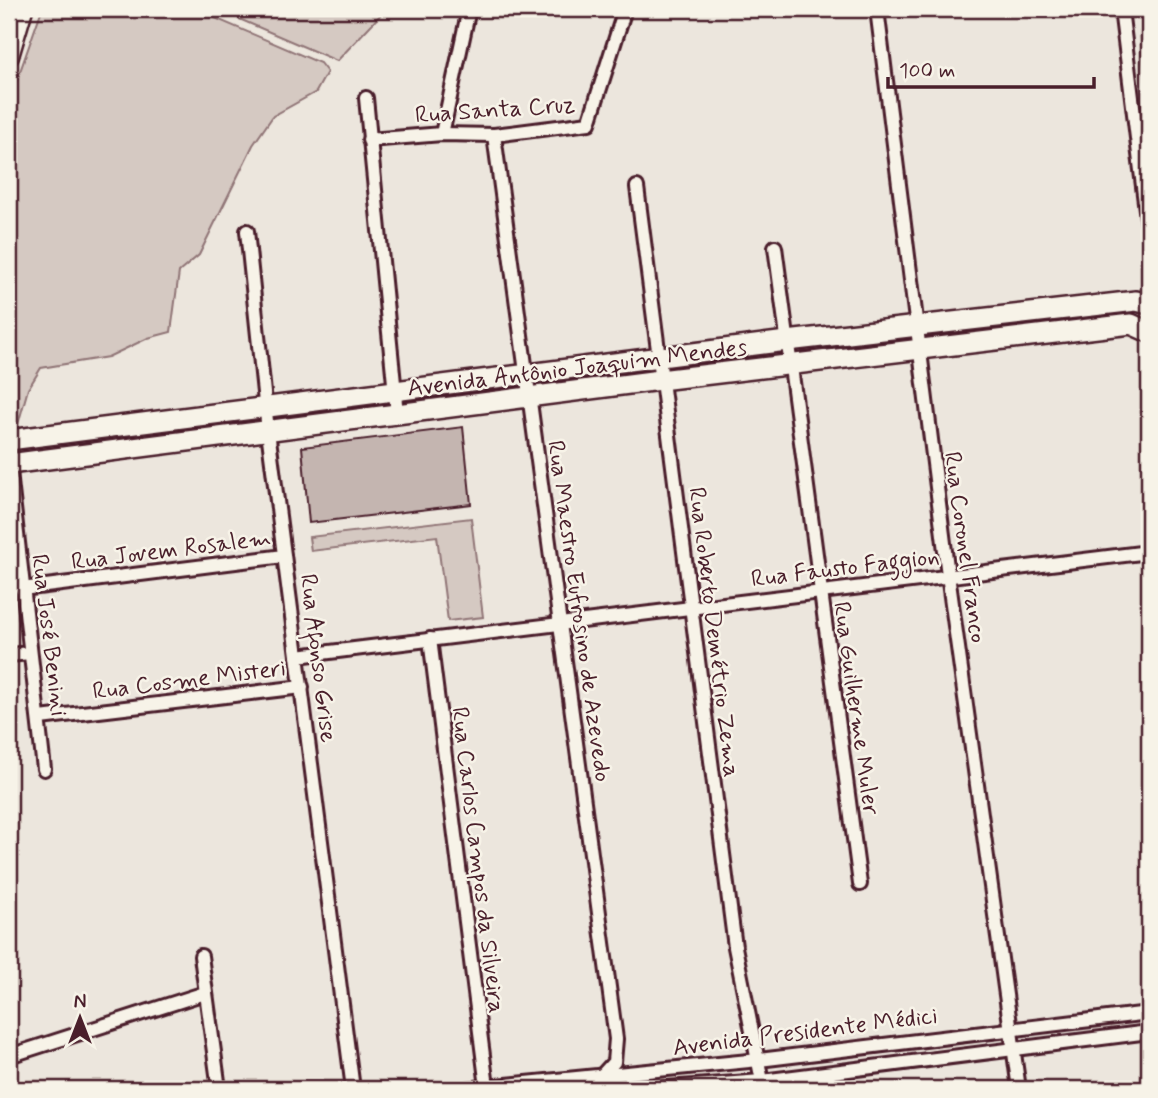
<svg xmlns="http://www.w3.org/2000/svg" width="1158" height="1098" font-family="Mynerve,sans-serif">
<rect width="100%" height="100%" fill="#ece6dd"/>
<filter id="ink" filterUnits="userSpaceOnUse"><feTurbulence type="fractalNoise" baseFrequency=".0143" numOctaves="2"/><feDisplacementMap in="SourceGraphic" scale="14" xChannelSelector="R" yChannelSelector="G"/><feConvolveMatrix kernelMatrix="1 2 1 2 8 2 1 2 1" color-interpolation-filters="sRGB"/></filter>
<g filter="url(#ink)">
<g fill="#d5c9c2" stroke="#907476" stroke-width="2">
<path d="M42,9h152l126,54 7,9 -11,20 -43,24 -20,29 -54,110 -20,17 -8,60 -23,6 -40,19 -67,11 -13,21 -11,39h-8v-325z"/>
<path d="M216,9h170l-49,52z"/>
<path d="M1149,24v86l-9,-78 4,-7z"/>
<path d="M895,336l3,7 -95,13 -2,-3 4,-5z"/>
<path d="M764,354l4,4 -85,10 4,-4z"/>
<path d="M632,370l5,5 -85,10 4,-5z"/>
<path d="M504,385l3,2v6l-83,9 -1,-2 4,-5z"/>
<path d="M369,404l5,4 -85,10 4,-4z"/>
<path d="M471,518l12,99 -35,4 -11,-85 -126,15 -2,-14z"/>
</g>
<path fill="#c4b5b0" stroke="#4a1f2b" stroke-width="2" d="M463,427l8,77 -162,19 -7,-76z"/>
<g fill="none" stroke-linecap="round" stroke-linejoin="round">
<g stroke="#4a1f2b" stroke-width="18">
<g id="minor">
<path d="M877,9l71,566 71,514"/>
<path d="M1121,9l28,226"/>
<path d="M366,98l31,316"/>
<path d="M442,134l27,-125"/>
<path d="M494,135l122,904 -2,23 -11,12 -2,15"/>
<path d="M369,140l73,-6 52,1 95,-12 36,-114"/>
<path d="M637,187l98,760 27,134"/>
<path d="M247,231l21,200 85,658"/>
<path d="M775,247l85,637"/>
<path d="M9,464l35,305"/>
<path d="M22,589l262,-33"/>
<path d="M430,639l57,448"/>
<path d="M9,655l21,-2"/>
<path d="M297,656l852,-104"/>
<path d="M40,718l262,-31"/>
<path d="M201,956l18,133"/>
<path d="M9,1056l196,-63"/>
<path d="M465,1089l294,-29 390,-47"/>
<path d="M654,1089l108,-8 387,-49"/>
</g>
</g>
<g stroke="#4a1f2b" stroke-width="23">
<path id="secondary" d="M9,56l14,-47"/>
</g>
<g stroke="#4a1f2b" stroke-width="24">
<g id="primary">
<path d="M9,440l778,-99 349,-40 13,3"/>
<path d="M9,464l651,-84 471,-56 18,8"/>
</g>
</g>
<use href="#minor" stroke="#f7f3e8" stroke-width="12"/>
<use href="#secondary" stroke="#f7f3e8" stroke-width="18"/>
<use href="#primary" stroke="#f7f3e8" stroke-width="19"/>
</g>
</g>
<g text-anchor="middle" stroke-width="5" stroke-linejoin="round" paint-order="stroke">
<g font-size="24" fill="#4a1f2b" stroke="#f7f3e8">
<text transform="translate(495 109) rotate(-4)" y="8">Rua Santa Cruz</text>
<text transform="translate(577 367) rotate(-7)" y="8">Avenida Antônio Joaquim Mendes</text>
<text transform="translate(966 547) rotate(82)" y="8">Rua Coronel Franco</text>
<text transform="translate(171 549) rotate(-7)" y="8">Rua Jovem Rosalem</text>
<text transform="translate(845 567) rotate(-7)" y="8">Rua Fausto Faggion</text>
<text transform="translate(580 611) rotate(82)" y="8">Rua Maestro Eufrosino de Azevedo</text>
<text transform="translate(715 632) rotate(83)" y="8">Rua Roberto Demétrio Zema</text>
<text transform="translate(50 635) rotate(83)" y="8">Rua José Benini</text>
<text transform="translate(319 658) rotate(83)" y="8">Rua Afonso Grise</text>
<text transform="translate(189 679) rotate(-7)" y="8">Rua Cosme Misteri</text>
<text transform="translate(857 708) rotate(82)" y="8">Rua Guilherme Muler</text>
<text transform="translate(479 860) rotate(83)" y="8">Rua Carlos Campos da Silveira</text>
<text transform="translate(805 1031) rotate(-7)" y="8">Avenida Presidente Médici</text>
</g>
</g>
<rect width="1158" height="1098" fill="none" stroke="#f7f3e8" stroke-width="35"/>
<rect x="18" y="18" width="1123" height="1063" fill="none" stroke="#4a1f2b" stroke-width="2.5" filter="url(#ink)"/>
<g transform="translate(80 1018)" stroke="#f7f3e8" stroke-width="5" paint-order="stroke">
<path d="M0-5L12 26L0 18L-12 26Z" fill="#4a1f2b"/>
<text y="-10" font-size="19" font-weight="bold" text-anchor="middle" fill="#4a1f2b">N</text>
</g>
<path d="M888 77v10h206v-10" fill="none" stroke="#4a1f2b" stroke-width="3.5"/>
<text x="899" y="77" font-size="21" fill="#4a1f2b" stroke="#f7f3e8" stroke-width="5" paint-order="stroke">100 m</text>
</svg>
